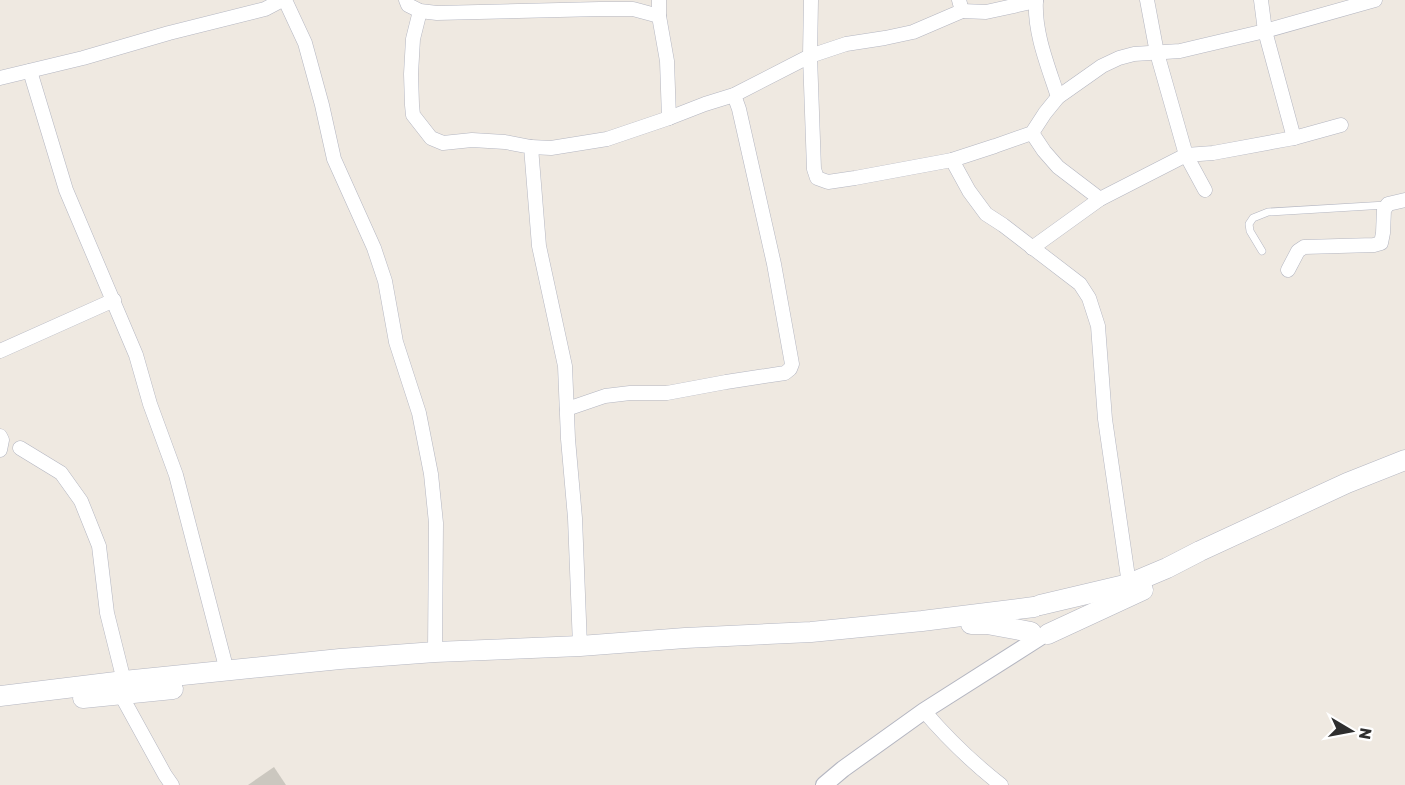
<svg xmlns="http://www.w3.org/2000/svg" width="1405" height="785" font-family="Rubik,sans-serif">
<rect width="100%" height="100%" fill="#efe9e1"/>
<path fill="#cbc7bf" d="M274,767l12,18h-38z"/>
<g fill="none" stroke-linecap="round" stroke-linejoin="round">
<g stroke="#b4b6c1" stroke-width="8">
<path id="service" d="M1262,251l-12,-20 -1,-7 4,-6 15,-6 118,-7"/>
</g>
<g stroke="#b4b6c1" stroke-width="15">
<g id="minor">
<path d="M285,0l20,43 17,62 12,54 40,89 11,33 11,61 23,71 12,61 5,49 -1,129"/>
<path d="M406,0l2,5 12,6 17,2 163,-4h33l26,7"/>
<path d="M959,0l3,11 -49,21 -28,6 -39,6 -36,12 4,113 3,9 11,4 27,-4 97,-18 43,-14 37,-13 13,-20 13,-16 44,-31 17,-8 15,-4 46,-3 21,-5 64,-15 110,-31"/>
<path d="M1036,0c-2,33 12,66 22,97"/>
<path d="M1147,0l10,53 29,102 19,35"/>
<path d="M1261,0l4,31 29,107"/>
<path d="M420,11l-7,28 -2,35 1,31 1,10 18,23 12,5 29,-3 33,2 26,5 8,99 26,120 3,73 7,79 5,128"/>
<path d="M962,11l24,1 50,-11"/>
<path d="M30,71l36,119 70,165 14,49 26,71 51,196"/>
<path d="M0,78l83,-20 86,-25 96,-24 17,-9"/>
<path d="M669,118l36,-14 29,-9 76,-39 1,-56"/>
<path d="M1032,133l12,18 14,16 42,32"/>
<path d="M531,147l20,1 56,-9 62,-21 -2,-57 -8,-45v-16"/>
<path d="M952,160l17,31 17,23 17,11 77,59 9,14 9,28 7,93 24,165"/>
<path d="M1032,248l68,-49 86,-44 27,-2 81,-15 47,-13"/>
<path d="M1288,270l10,-19 6,-4 70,-2 7,-2 2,-10 1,-23 4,-6 17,-4"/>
<path d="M0,351l114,-51"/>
<path d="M567,409l38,-13 25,-3h37l59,-11 59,-9 5,-4 2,-5 -18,-100 -35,-155 -5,-14"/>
<path d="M0,436l2,4 -2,10"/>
<path d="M20,448l41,25 20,28 18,45 8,67 17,68"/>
<path d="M121,695l44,80 7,10"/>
<path d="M924,711c23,27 49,52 77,74"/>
</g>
</g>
<g stroke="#b4b6c1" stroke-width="18">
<path id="tertiary" d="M824,785l19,-16 81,-58 118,-75"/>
</g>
<g stroke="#b4b6c1" stroke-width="21">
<g id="secondary">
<path d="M1040,605l89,-21 38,-16 33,-17 147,-68 58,-23"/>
<path d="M971,624h16l44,8"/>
<path d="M1048,634l95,-44"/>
<path d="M0,696l124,-15 216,-22 95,-7 145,-6 105,-8 126,-6 111,-11 112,-14"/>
<path d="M83,698l90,-9"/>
</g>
</g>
<use href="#service" stroke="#fff" stroke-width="7"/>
<use href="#minor" stroke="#fff" stroke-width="14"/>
<use href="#tertiary" stroke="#fff" stroke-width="16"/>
<use href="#secondary" stroke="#fff" stroke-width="20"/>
</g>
<g transform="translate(1351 731) rotate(100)" stroke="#ffffff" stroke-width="4.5" paint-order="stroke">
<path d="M0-4.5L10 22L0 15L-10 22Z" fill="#2e2e2e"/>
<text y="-9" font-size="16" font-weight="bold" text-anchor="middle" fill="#2e2e2e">N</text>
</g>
</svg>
